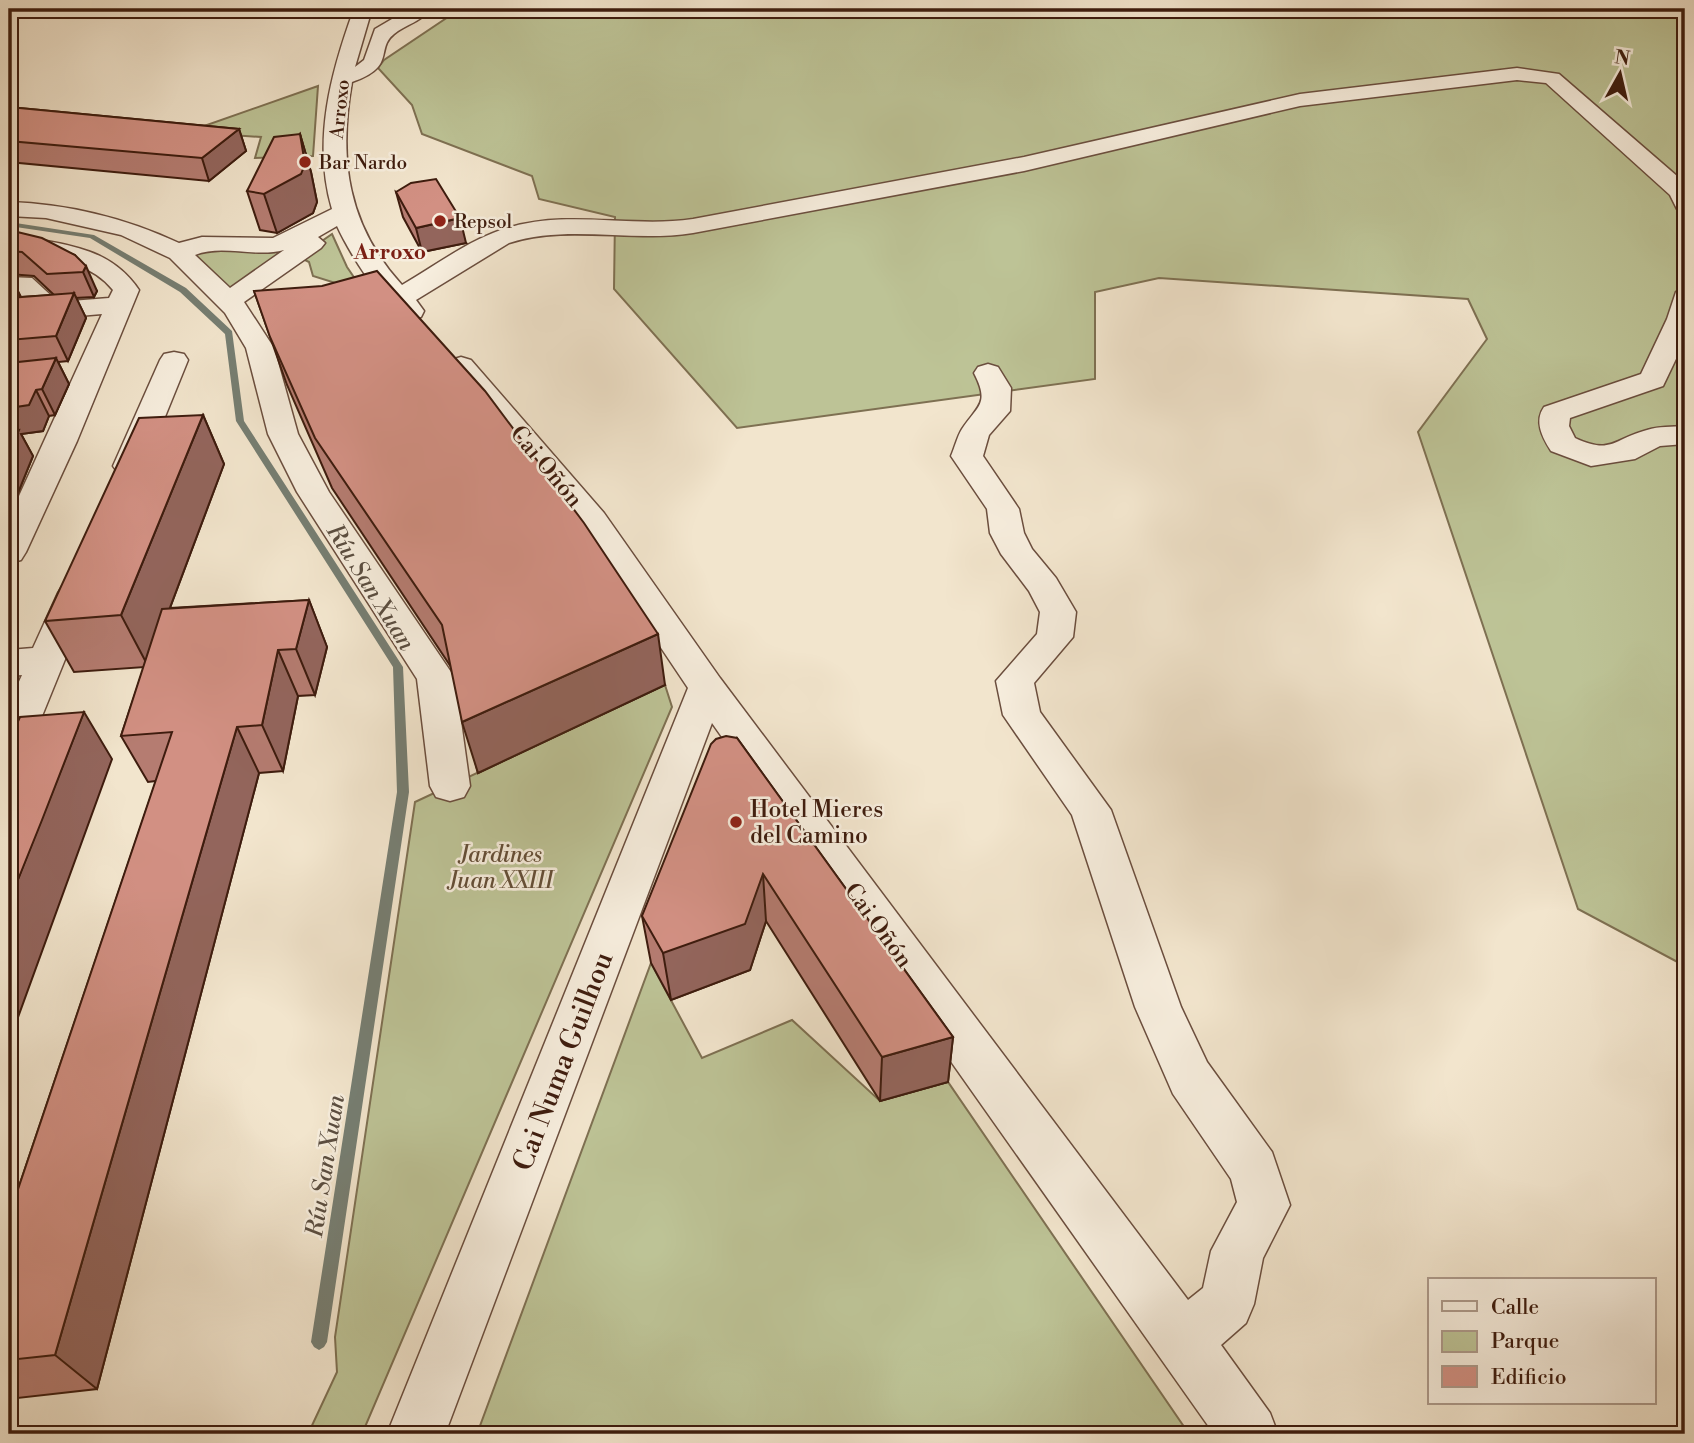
<svg xmlns="http://www.w3.org/2000/svg" width="1694" height="1443" font-family="'Libre Bodoni',serif">
<rect width="100%" height="100%" fill="#f2e5cd"/>
<filter id="stains"><feTurbulence type="fractalNoise" baseFrequency=".00286" numOctaves="4"/><feColorMatrix values="0 0 0 0 .2 0 0 0 0 .09 0 0 0 0 .02 0 0 0 .5 -.17"/></filter>
<radialGradient id="worn" r=".72"><stop offset=".6" stop-color="#630" stop-opacity="0"/><stop offset="1" stop-color="#630" stop-opacity=".3"/></radialGradient>
<g fill="#bdc396" stroke="#7e7052" stroke-width="2">
<path d="M460,9h1225v957l-107,-57 -160,-477 69,-93 -19,-40 -309,-21 -64,14v87l-358,49 -123,-139 1,-72 -76,-18 -7,-23 -110,-42 -10,-29 -34,-37 6,-8z"/>
<path d="M318,86l-5,70 -58,2 6,-21 -74,-5z"/>
<path d="M332,234l15,33 17,25 -51,-16 -4,-14 -10,-5z"/>
<path d="M297,246l-65,45 -43,-37 2,-5z"/>
<path d="M665,685l7,22 -310,727h-54l29,-62 -2,-35 80,-535z"/>
<path d="M651,963l51,95 90,-38 88,81 68,-19 241,352h-712z"/>
</g>
<g fill="none" stroke-linecap="round" stroke-linejoin="round">
<path fill="#767e72" fill-rule="evenodd" d="M9,222l85,13 92,53 46,43 12,90 159,246 6,125 -82,550 -3,5 -5,3 -5,-3 -3,-5 86,-550 -4,-125 -157,-246 -11,-87 -45,-42 -90,-54 -81,-12z"/>
<g stroke="#6b4e3e" stroke-width="3">
<g id="minor">
<path d="M354,9h18l-17,58 9,-7 11,-31 34,-20h22c-9,12 -26,16 -37,25 -19,15 3,33 -42,48 -14,78 -4,144 50,203 35,-20 70,-48 109,-58 59,-17 122,1 182,-8l331,-62 276,-63 217,-26 42,6 126,109v28l-8,-2 -7,-14 -124,-112 -29,-3 -217,26 -276,65 -331,62c-61,10 -125,-9 -184,10l-93,57 8,11 -3,6c-6,1 -11,3 -16,0 -22,-8 -58,-69 -68,-91l-19,11 7,6 -4,5 -77,54 30,46 24,86 31,58 126,186 15,108 -6,11 -14,4 -14,-4 -6,-11 -13,-107 -120,-187 -29,-58 -22,-86 -21,-35 -55,-55 -49,-23 -75,-17 -37,-2v-14c59,2 116,16 170,41l23,-6 71,1 59,-29c-20,-68 -1,-137 22,-200zM284,250l-54,38 -35,-33c27,-11 61,3 89,-5z"/>
<path d="M9,234c51,11 99,10 130,56l-62,151 -51,111 -5,8 -12,3v-45l93,-204 -93,8v-16l20,-2 -12,-12 -8,1v-16l23,1 26,24 51,-4 4,-8c-25,-31 -68,-33 -104,-41z"/>
<path d="M1685,290v50l-22,46 -93,32 -1,8 6,12c37,17 38,1 72,-8 12,-4 25,-3 38,-4v18l-25,2 -25,13 -44,7 -40,-15c-9,-14 -17,-30 -7,-44l97,-33 26,-55 9,-27z"/>
<path d="M174,352l10,2 4,6 -43,106 -5,7 -11,2 -11,-2 -5,-7 47,-106 4,-6z"/>
<path d="M461,357l10,3 133,153 116,165 468,622 15,-12 8,-37 26,-49 -6,-23 -58,-85 -38,-87 -63,-192 -69,-100 -7,-34 41,-47 3,-22 -11,-21 -28,-37 -11,-21 -3,-24 -36,-53c4,-9 6,-19 11,-27 16,-24 28,-25 12,-56l4,-6 10,-3 10,3 13,21 -1,23 -21,24 -6,21 36,53 5,24 8,16 24,29 20,34 -3,25 -39,46 6,29 71,98 70,197 26,55 65,90 18,53 -27,53 -9,46 -8,19 -25,22 49,68 8,21h-64l-502,-711 -267,711h-58l301,-746 -108,-161 -133,-161 4,-6z"/>
<path d="M75,582l12,3 5,8 -63,155 -6,10 -14,4v-58l13,-29 -13,1v-26l24,-2 25,-55 5,-8z"/>
</g>
</g>
<use href="#minor" fill="#f7eede" fill-rule="evenodd"/>
</g>
<g fill="#b57c71" stroke="#3e1c0e" stroke-width="2" fill-rule="evenodd">
<path d="M9,107l230,22 7,22 -37,30 -200,-19z"/>
<path d="M300,134l11,38 6,30 -4,11 -36,20 -17,-3 -13,-39z"/>
<path d="M396,192l70,51 -44,9 -19,-35z"/>
<path d="M9,230l66,25 22,36 -3,6 -18,1 10,20 -18,43 -10,1 11,22 -14,31 -6,1 -6,15 -22,3 12,22 -24,59zM9,274l25,2 20,19 -33,2z"/>
<path d="M254,291l411,394 -187,88 -27,-106 -119,-179 -45,-103z"/>
<path d="M203,415l21,49 -54,144 139,-8 18,47 -12,48 -17,1 -15,75 -24,2 -162,616 -88,10v-183l147,-435 -8,1 -27,-46 23,-69 -70,5 -29,-51z"/>
<path d="M737,738l216,299 -5,45 -68,19 -114,-180 -16,49 -79,30 -20,-37 -9,-47z"/>
</g>
<g fill="#93655c" stroke="#3e1c0e" stroke-width="2">
<path d="M239,129l7,22 -37,30 -7,-23z"/>
<path d="M300,134l11,38 6,30 -4,11 -36,20 -13,-39z"/>
<path d="M460,218l6,25 -44,9 -6,-24z"/>
<path d="M86,266l11,25 -3,6 -11,-25z"/>
<path d="M9,277h2l12,25 -14,2z"/>
<path d="M74,293l12,25 -18,43 -12,-25z"/>
<path d="M56,358l13,26 -14,31 -13,-26z"/>
<path d="M36,390l13,26 -6,15 -22,3 12,22 -24,59v-107z"/>
<path d="M203,415l21,49 -76,202 -27,-51z"/>
<path d="M309,600l18,47 -12,48 -19,-46z"/>
<path d="M658,634l7,51 -187,88 -16,-51z"/>
<path d="M278,650l20,46 -15,75 -21,-46z"/>
<path d="M84,712l28,47 -103,283v-140z"/>
<path d="M237,727l22,46 -162,616 -42,-34z"/>
<path d="M763,874l3,47 -16,49 -79,30 -8,-47z"/>
<path d="M953,1037l-5,45 -68,19 2,-44z"/>
</g>
<g fill="#d29083" stroke="#3e1c0e" stroke-width="2">
<path d="M9,107l230,22 -37,29 -193,-17z"/>
<path d="M300,134l5,30 -4,10 -37,20 -17,-3 27,-54z"/>
<path d="M436,179l24,39 -44,10 -20,-36 15,-9z"/>
<path d="M9,230l33,8 33,17 11,11 -3,6 -36,2 -25,-22 -13,-1z"/>
<path d="M377,271l108,120 99,132 74,111 -196,88 -20,-97 -127,-187 -45,-101 -16,-46 68,-5z"/>
<path d="M74,293l-18,43 -47,4v-42z"/>
<path d="M56,358l-14,31 -6,1 -7,15 -20,3v-45z"/>
<path d="M203,415l-82,200 -76,6 94,-203z"/>
<path d="M19,430l-10,23v-22z"/>
<path d="M309,600l-13,49 -18,1 -16,75 -25,2 -182,628 -46,5v-144l163,-484 -51,4 41,-127z"/>
<path d="M84,712l-42,108 -33,82v-161l11,-24z"/>
<path d="M726,736l11,2 216,299 -71,20 -119,-183 -18,50 -82,29 -21,-37 69,-172 5,-5z"/>
</g>
<g fill="#8f2418" stroke="#f7eede" stroke-width="2.5">
<circle cx="305" cy="162" r="7"/>
<circle cx="440" cy="221" r="7"/>
<circle cx="736" cy="822" r="7"/>
</g>
<g text-anchor="middle" stroke-width="5" stroke-linejoin="round" paint-order="stroke">
<g font-size="19" fill="#3e1c0e" stroke="#f7eede">
<text transform="translate(339 109) rotate(-84)" y="7">Arroxo</text>
</g>
<g font-size="19" fill="#3e1c0e" stroke="#f7eede" text-anchor="start">
<text x="319" y="169">Bar Nardo</text>
<text x="454" y="228">Repsol</text>
</g>
<g font-size="21" font-weight="bold" fill="#7a1f14" stroke="#f7eede">
<text x="390" y="259">Arroxo</text>
</g>
<g font-size="23" fill="#3e1c0e" stroke="#f7eede">
<text transform="translate(547 466) rotate(50)" y="8">Cai Oñón</text>
<text transform="translate(879 925) rotate(54)" y="8">Cai Oñón</text>
</g>
<g font-size="23" fill="#3e1c0e" stroke="#f7eede" text-anchor="start">
<text x="750" y="817">Hotel Mieres<tspan x="750" dy="26">del Camino</tspan></text>
</g>
<g font-size="23" font-style="italic" fill="#644e37" stroke="#f7eede">
<text x="501" y="862">Jardines<tspan x="501" dy="26">Juan XXIII</tspan></text>
</g>
<g font-size="24" font-style="italic" fill="#5a4d40" stroke="#f7eede">
<text transform="translate(371 587) rotate(58)" y="8">Ríu San Xuan</text>
<text transform="translate(325 1166) rotate(-81)" y="8">Ríu San Xuan</text>
</g>
<g font-size="28" fill="#3e1c0e" stroke="#f7eede">
<text transform="translate(562 1061) rotate(-69)" y="10">Cai Numa Guilhou</text>
</g>
</g>
<rect width="1694" height="1443" fill="none" stroke="#f2e5cd" stroke-width="35"/>
<rect x="10" y="10" width="1673" height="1422" fill="none" stroke="#3e1c0e" stroke-width="3.5"/>
<rect x="18" y="18" width="1659" height="1408" fill="none" stroke="#3e1c0e" stroke-width="2"/>
<rect x="1428" y="1278" width="228" height="126" fill="#f7eede" stroke="#ad9a8b" stroke-width="2"/>
<rect x="1442" y="1301" width="35" height="10" fill="#f7eede" stroke="#ad9a8b" stroke-width="2"/>
<text x="1491" y="1314" font-size="21" fill="#3e1c0e">Calle</text>
<rect x="1442" y="1331" width="35" height="21" fill="#bdc396" stroke="#ad9a8b" stroke-width="2"/>
<text x="1491" y="1348" font-size="21" fill="#3e1c0e">Parque</text>
<rect x="1442" y="1366" width="35" height="21" fill="#d29083" stroke="#ad9a8b" stroke-width="2"/>
<text x="1491" y="1384" font-size="21" fill="#3e1c0e">Edificio</text>
<g transform="translate(1620 74) rotate(8)" stroke="#f7eede" stroke-width="5" paint-order="stroke">
<path d="M0-5L12 26L0 18L-12 26Z" fill="#3e1c0e"/>
<text y="-10" font-size="19" font-weight="bold" text-anchor="middle" fill="#3e1c0e">N</text>
</g>
<rect width="100%" height="100%" filter="url(#stains)"/>
<rect width="100%" height="100%" fill="url(#worn)"/>
</svg>
